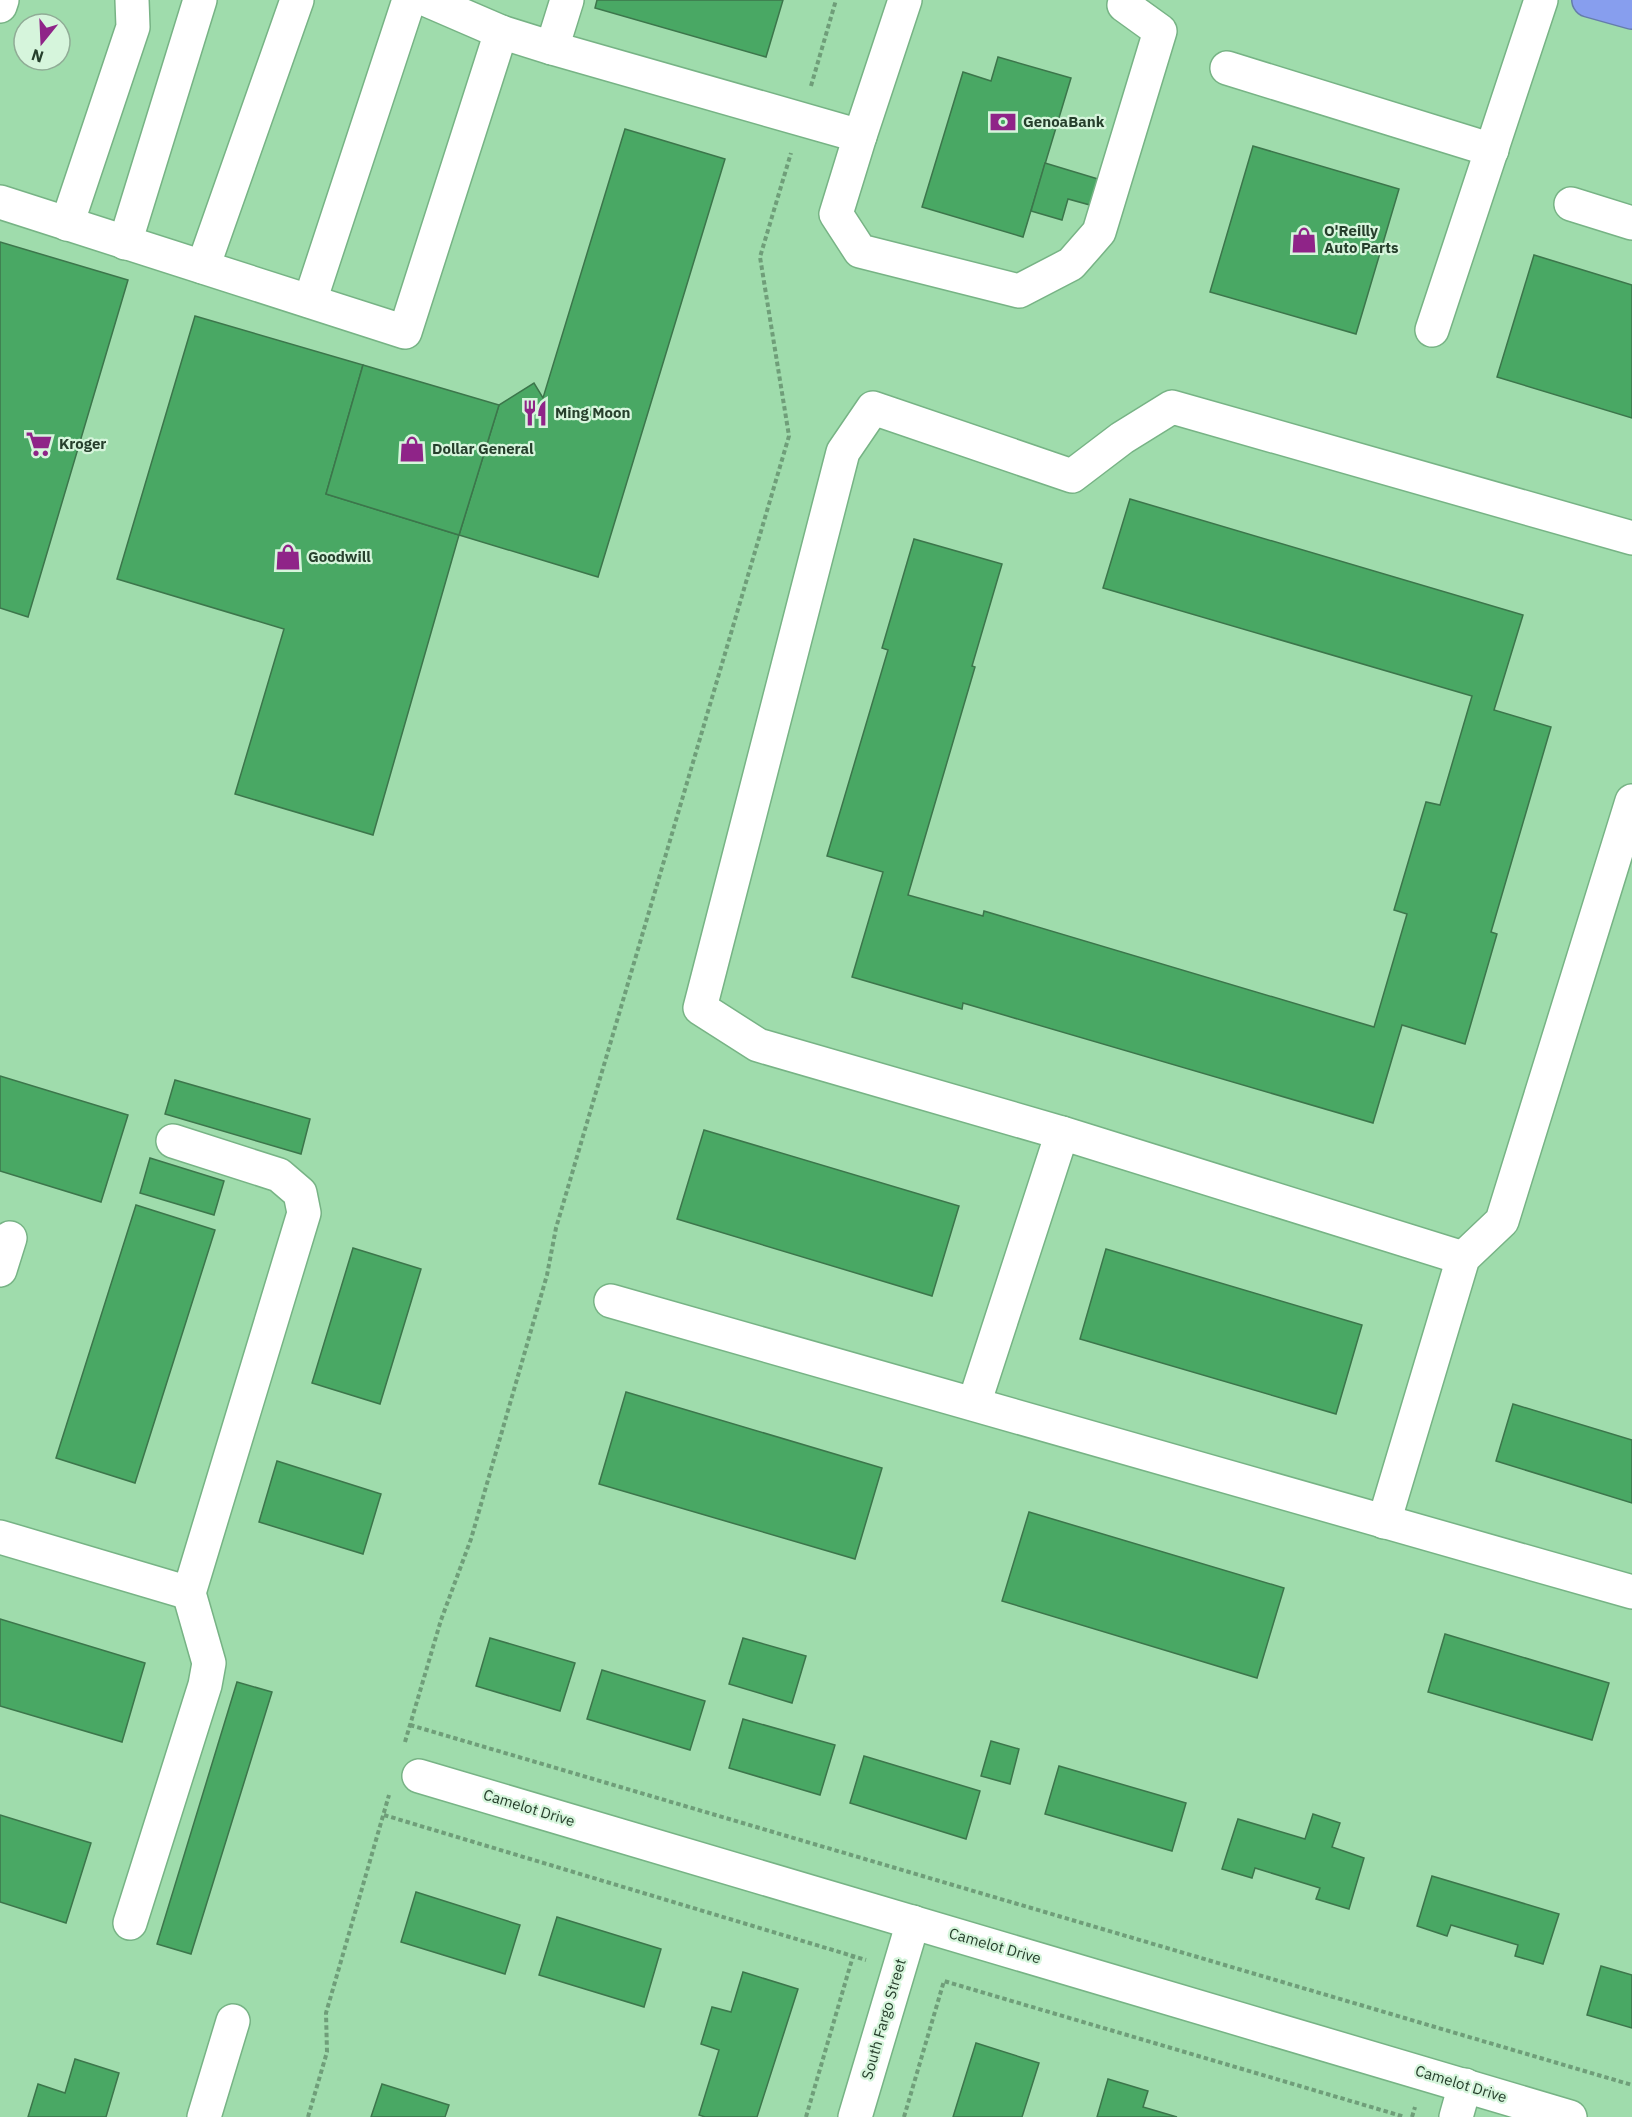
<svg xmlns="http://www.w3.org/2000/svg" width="1632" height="2117" font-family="'IBM Plex Sans',sans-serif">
<rect width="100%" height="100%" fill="#9fdcac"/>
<g fill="#49a864" stroke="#3c764b" stroke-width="1.5">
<path d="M597,0h186l-17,57 -171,-49z"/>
<path d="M998,57l73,21 -48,159 -101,-30 41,-135 28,9z"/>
<path d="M625,129l100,30 -127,418 -139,-42 40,-130 35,-22 9,15z"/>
<path d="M1253,146l146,43 -43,145 -146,-42z"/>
<path d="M1045,163l53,16 -8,26 -22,-6 -6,21 -31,-9z"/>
<path d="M0,242l128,38 -100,337 -28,-9z"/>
<path d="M1534,255l98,30v133l-135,-41z"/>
<path d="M195,316l168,49 -37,129 133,41 -86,300 -138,-41 49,-165 -167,-50z"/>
<path d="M363,365l136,40 -40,130 -133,-41z"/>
<path d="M1130,499l393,116 -29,95 57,17 -60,205 6,2 -32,110 -63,-19 -29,98 -410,-120 -1,6 -110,-32 31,-105 -56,-16 61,-206 -6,-2 32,-109 88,25 -30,102 3,1 -67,228 75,21 1,-5 390,116 33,-113 -13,-4 32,-108 14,3 32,-109 -369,-108z"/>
<path d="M0,1076l128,39 -27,87 -101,-31z"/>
<path d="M175,1080l135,39 -9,35 -136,-40z"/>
<path d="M704,1130l255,76 -27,90 -255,-77z"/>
<path d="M150,1158l74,23 -10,34 -74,-22z"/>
<path d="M136,1205l79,25 -80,253 -79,-25z"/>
<path d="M353,1248l68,21 -41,135 -68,-21z"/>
<path d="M1106,1249l256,76 -26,89 -256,-75z"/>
<path d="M626,1392l256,76 -27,91 -256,-75z"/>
<path d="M1513,1404l119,36v63l-136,-42z"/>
<path d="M277,1461l104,33 -18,60 -104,-32z"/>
<path d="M1029,1512l255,76 -27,90 -255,-77z"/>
<path d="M0,1619l145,44 -23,79 -122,-36z"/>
<path d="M1445,1634l164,49 -17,57 -164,-48z"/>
<path d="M490,1638l85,25 -15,48 -84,-25z"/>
<path d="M743,1638l63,18 -14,47 -63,-19z"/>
<path d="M602,1670l103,31 -15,49 -103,-31z"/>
<path d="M237,1682l35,10 -81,262 -34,-10z"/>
<path d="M743,1719l92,26 -15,50 -91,-27z"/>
<path d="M991,1741l28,8 -9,35 -29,-8z"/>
<path d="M864,1756l116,35 -14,48 -116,-36z"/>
<path d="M1059,1766l127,37 -14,48 -127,-37z"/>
<path d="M1313,1814l27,9 -8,24 32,11 -15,51 -33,-10 4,-11 -65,-20 -3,10 -30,-9 16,-50 67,20z"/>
<path d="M0,1815l91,28 -25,80 -66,-21z"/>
<path d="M1432,1876l127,38 -16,50 -28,-8 3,-11 -67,-20 -4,11 -30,-10z"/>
<path d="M416,1892l104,33 -15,49 -104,-32z"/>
<path d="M557,1917l104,32 -17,58 -105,-32z"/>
<path d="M1601,1966l31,9v53l-45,-13z"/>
<path d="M743,1972l55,17 -41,128h-52l-6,-2 20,-65 -18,-6 11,-37 19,5z"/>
<path d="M976,2043l63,20 -17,54h-69z"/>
<path d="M75,2059l44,14 -13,44h-78l10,-33 27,9z"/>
<path d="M1108,2079l40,12 -5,16 34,10h-80z"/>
<path d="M382,2084l67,21 -4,12h-74z"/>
</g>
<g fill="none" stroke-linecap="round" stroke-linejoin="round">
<g stroke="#77b385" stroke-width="36">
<g id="minor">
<path d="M427,0l74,32 51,16"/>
<path d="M567,0l-15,48 308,88 45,-136"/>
<path d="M0,6l2,-6"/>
<path d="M1227,68l265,82"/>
<path d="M860,136l-24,78 24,37 159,40 52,-27 28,-32 61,-201 -36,-26 2,-5"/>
<path d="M0,202l405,130 96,-300"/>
<path d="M1571,204l61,19"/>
<path d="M67,224l66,-197 -1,-27"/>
<path d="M125,243l75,-243"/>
<path d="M203,267l94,-267"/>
<path d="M310,301l99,-301"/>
<path d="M1432,330l109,-330"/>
<path d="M1062,1133l-304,-88 -58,-37 143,-556 30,-44 199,68 50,-38 50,-31 460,131"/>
<path d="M0,1270l10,-32"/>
<path d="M611,1301l1021,291"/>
<path d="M974,1404l88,-271 401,125"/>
<path d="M1384,1522l79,-264 39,-37 130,-420"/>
<path d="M0,1537l189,56"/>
<path d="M419,1776l1151,341"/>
<path d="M130,1923l75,-238 4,-22 -20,-70 115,-380 -4,-20 -21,-18 -106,-34"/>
<path d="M204,2117l29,-96"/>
<path d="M855,2117l58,-195"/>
<path d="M1456,2117l9,-32"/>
</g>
</g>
<g stroke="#657daa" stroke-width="36">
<path id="highway" d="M1589,0l43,12"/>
</g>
<g stroke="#6f9e79" stroke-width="4" stroke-dasharray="4.5 3" stroke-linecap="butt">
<path d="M811,86l25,-86"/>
<path d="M410,1725l1222,360"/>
<path d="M405,1742l36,-122 30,-81 76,-264 9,-47 233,-792 -29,-179 31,-104"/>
<path d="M384,1815l482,145"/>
<path d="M308,2117l19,-65 -1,-39 63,-218"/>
<path d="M806,2117l47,-161"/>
<path d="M904,2117l40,-136 461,136"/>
<path d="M1412,2117l3,-10"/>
</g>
<use href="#minor" stroke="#fff" stroke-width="33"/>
<use href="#highway" stroke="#879eee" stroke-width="33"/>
</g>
<defs>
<g id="bank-bare" transform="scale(2.07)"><path d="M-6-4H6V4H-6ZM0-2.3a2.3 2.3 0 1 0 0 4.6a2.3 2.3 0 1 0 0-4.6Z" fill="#8f2488" stroke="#d6f5dc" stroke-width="2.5" paint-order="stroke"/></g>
<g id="shop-bare" transform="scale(2.07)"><path d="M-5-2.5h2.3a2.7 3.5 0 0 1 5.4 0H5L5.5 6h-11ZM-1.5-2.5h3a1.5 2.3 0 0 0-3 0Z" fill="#8f2488" stroke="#d6f5dc" stroke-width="2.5" paint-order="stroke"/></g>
<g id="restaurant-bare" transform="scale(2.07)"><path d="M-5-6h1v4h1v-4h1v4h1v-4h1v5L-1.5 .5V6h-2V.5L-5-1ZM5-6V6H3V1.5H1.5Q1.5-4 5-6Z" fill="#8f2488" stroke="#d6f5dc" stroke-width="2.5" paint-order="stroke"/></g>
<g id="supermarket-bare" transform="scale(2.07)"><path d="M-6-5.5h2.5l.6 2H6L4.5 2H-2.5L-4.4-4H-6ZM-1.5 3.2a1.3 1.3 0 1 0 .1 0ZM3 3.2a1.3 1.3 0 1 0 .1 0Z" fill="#8f2488" stroke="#d6f5dc" stroke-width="2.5" paint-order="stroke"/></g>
</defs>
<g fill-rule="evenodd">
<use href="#bank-bare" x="1003" y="122"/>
<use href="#shop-bare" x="1304" y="240"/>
<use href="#restaurant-bare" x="535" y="413"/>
<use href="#supermarket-bare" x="39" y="444"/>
<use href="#shop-bare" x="412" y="449"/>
<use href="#shop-bare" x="288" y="557"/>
</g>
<g text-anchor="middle" stroke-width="4.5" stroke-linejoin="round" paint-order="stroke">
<g font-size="15" font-weight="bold" fill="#263f2c" stroke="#d6f5dc" text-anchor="start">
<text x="1023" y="127">GenoaBank</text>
<text x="1324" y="236">O'Reilly<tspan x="1324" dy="17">Auto Parts</tspan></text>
<text x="555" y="418">Ming Moon</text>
<text x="59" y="449">Kroger</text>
<text x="432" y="454">Dollar General</text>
<text x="308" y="562">Goodwill</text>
</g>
<g font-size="15" fill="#263f2c" stroke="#d6f5dc">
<text transform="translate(529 1808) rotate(17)" y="5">Camelot Drive</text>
<text transform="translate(995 1946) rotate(16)" y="5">Camelot Drive</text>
<text transform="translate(884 2019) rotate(-74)" y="5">South Fargo Street</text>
<text transform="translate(1461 2084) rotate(17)" y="5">Camelot Drive</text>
</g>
</g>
<g transform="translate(42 42) rotate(198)"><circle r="28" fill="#d6f5dc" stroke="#90ac96" stroke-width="1.5"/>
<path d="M0-4.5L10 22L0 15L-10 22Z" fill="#8f2488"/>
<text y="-9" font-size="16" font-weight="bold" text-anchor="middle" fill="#263f2c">N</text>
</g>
</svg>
